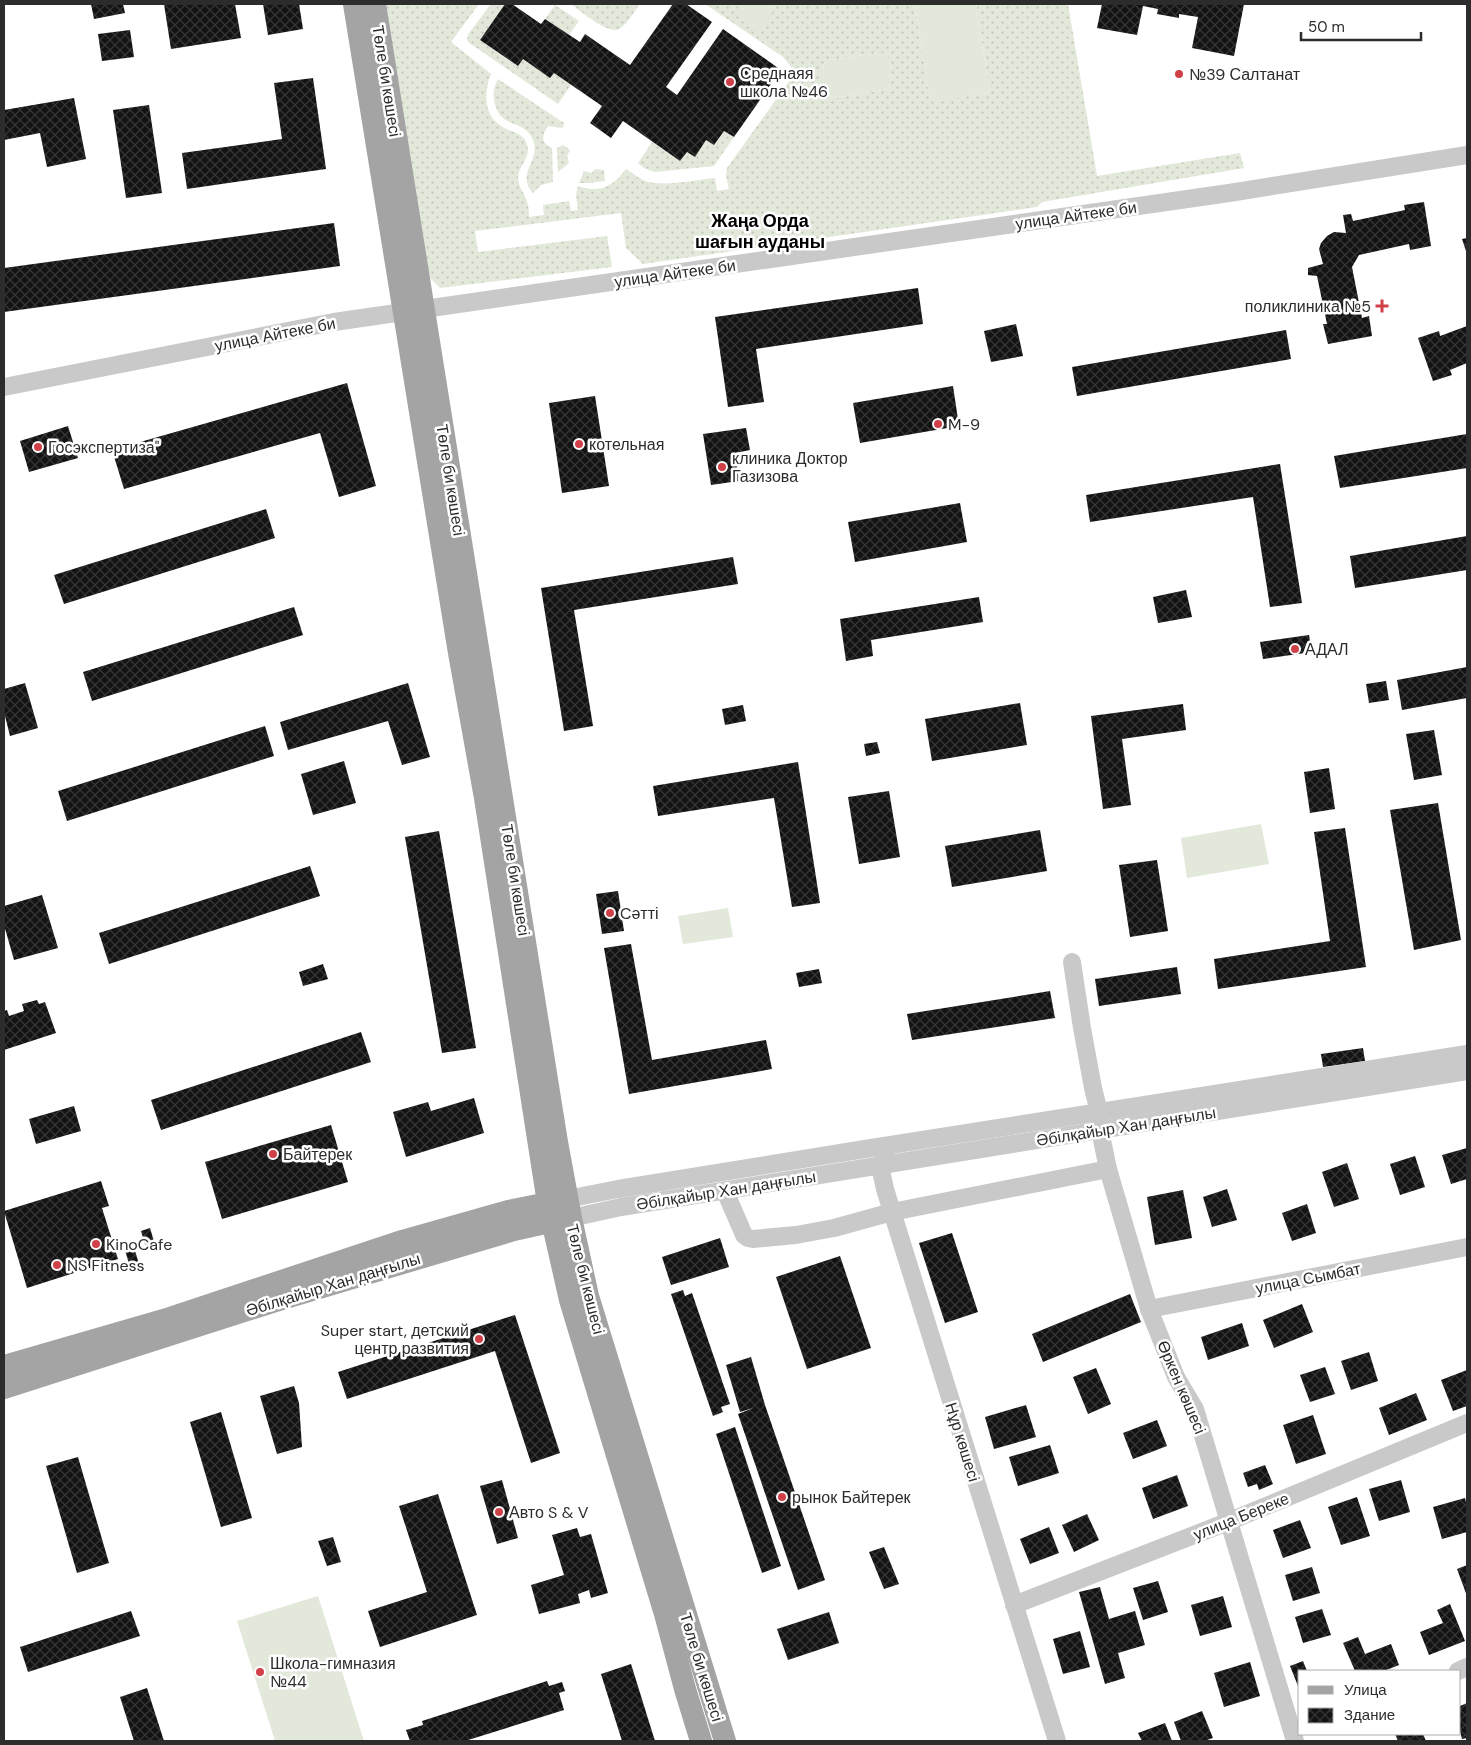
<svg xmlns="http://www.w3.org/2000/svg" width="1471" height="1745" font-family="'DM Sans',sans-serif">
<defs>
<pattern id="grass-dots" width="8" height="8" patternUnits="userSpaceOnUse" patternTransform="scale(1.25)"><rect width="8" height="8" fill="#e2e8da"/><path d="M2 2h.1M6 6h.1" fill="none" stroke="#c2c7bb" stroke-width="1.8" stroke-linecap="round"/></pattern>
<pattern id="building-cross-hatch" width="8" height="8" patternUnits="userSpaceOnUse" patternTransform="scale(1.25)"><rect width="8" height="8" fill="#131313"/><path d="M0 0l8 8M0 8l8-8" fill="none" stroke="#363636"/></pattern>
</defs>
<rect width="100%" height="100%" fill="#fff"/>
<g fill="url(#grass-dots)" fill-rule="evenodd">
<path d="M384,4h95l-28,38 40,32c-7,17 -8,41 10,52 8,6 20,5 25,16 7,15 -7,22 -8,35 0,11 7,16 9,25 2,5 2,11 2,15l15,-2 -1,-10 26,-4 2,10 7,-1 -2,-15 2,-9c22,8 35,0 48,-17 5,3 11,8 17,11 17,8 52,0 72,-2l2,13 12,-2 -3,-13 1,-8 63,-88 2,-12 -9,-11 -78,-53h36l-6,10 40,-6 -6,-4h146l15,97 60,-8 -14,-89h92l29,172 143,-23 4,15 -202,34 -5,5 -394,57 -17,-16 -5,-35 -146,18 3,21 129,-16 5,31 -172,21 -11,-11zM879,53l7,1c5,9 8,27 2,35l-54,9 -6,-2 -6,-29 3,-4 5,-3z"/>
<path d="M491,4h14l-25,36 37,26 6,-7 27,19 4,-5 17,12 -13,19 -90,-62 -1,-3 2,-6z"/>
<path d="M571,4h69c-6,7 -12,20 -21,25 -11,6 -38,-18 -48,-25z"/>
<path d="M555,5l24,16 -10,14 -24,-16z"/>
<path d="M498,79l66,44 -1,5 -15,-2c-6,9 -8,17 4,22l1,34 -12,3 -8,8c-19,-21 12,-34 -2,-57 -10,-17 -31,-7 -37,-35 -1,-9 0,-15 4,-22z"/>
<path d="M724,131l10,6 -20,29 -59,6 -11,-4 -6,-5 14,-21 28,19 7,-9 8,4 11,-16 8,5z"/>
<path d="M563,145l7,5 -3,6 2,7 -11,9 -1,-24z"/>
<path d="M595,169l9,1 1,11 -17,2h-9l5,-12 8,2z"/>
</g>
<g fill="#e2e8da">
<path d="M741,4h28l6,4 -15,23 -26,-17z"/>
<path d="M915,4h61l14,89 -60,9z"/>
<path d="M879,53l7,1c5,9 8,27 2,35l-54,9 -6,-2c-7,-10 -12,-30 2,-36z"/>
<path d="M1261,824l8,40 -82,14 -6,-40z"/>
<path d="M728,908l5,29 -50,7 -5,-28z"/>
<path d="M318,1596l46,145h-89l-38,-120z"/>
</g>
<g fill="url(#building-cross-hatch)">
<path d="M91,4h32l2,9 -31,6z"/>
<path d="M164,4h71l6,34 -70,11z"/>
<path d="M263,4h36l4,25 -35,6z"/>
<path d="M505,4h7l29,20 4,-5 35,23 5,-8 45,31 43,-61h13l26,18 -46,65 11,8 46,-66 58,41 -47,67 -10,-6 -10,14 -8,-5 -11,17 -8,-5 -7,9 -57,-40 -12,17 -21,-15 12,-17 -48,-33 -4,5 -27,-19 -5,7 -38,-26z"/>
<path d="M1102,4h142l-10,52 -42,-8 6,-31 -19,-3v4l-22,-4 1,-5 -15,-3 -6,29 -40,-7z"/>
<path d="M130,30l4,27 -32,4 -4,-27z"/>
<path d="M313,78l13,91 -139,20 -5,-36 100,-14 -8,-56z"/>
<path d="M74,98l12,61 -39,8 -7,-34 -36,7v-30z"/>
<path d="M149,105l13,88 -36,5 -13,-88z"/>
<path d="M1424,202l7,44 -21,4 -1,-6 -50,11 -7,12 10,51 7,-2 3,20 -44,8 -5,-20h4l-10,-48 -9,-1v-7l15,-4 -4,-15 2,-6 6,-7 7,-4 12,1 -3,-18 8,-1 2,7 52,-11 -1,-5z"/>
<path d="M334,223l6,43 -336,46v-44z"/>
<path d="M1467,238v16l-5,-15z"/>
<path d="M918,288l5,36 -167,25 8,53 -36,5 -13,-90z"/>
<path d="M1016,324l7,32 -32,6 -7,-31z"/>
<path d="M1467,326v37l-17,7 2,5 -19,6 -15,-43 21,-7 1,5z"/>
<path d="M1286,330l5,29 -214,37 -5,-29z"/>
<path d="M347,383l29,103 -37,11 -19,-64 -196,56 -12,-39z"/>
<path d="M953,386l6,40 -99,17 -7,-40z"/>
<path d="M595,396l14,90 -47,7 -13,-90z"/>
<path d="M68,426l10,32 -49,14 -9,-31z"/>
<path d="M746,428l4,22 -15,3 4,28 -28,4 -8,-51z"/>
<path d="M1467,434v34l-127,20 -6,-32z"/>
<path d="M1280,464l22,139 -32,4 -17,-110 -163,25 -4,-27z"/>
<path d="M960,503l7,39 -112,20 -7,-40z"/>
<path d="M266,509l9,29 -211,66 -10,-29z"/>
<path d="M1467,536v34l-112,18 -5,-32z"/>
<path d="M733,557l5,27 -164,26 19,116 -29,5 -23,-143z"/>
<path d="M1186,590l6,27 -34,6 -5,-26z"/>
<path d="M979,597l4,25 -112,18 2,16 -27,5 -6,-42z"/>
<path d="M294,607l9,28 -211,66 -9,-29z"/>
<path d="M1309,635l3,17 -49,7 -3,-17z"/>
<path d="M1467,667v31l-65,12 -5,-30z"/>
<path d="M1386,681l3,19 -20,3 -3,-19z"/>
<path d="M25,683l13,45 -28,8 -6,-24v-23z"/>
<path d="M408,683l22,74 -28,8 -14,-44 -100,29 -8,-28z"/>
<path d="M1020,703l7,42 -95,16 -7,-42z"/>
<path d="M1183,704l3,26 -64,9 9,66 -28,4 -12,-93z"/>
<path d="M743,705l3,16 -21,4 -3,-16z"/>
<path d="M265,726l9,30 -207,65 -9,-30z"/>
<path d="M1434,730l8,45 -28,5 -8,-46z"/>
<path d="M877,742l3,11 -14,3 -2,-12z"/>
<path d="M344,761l12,42 -43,12 -12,-41z"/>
<path d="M798,762l22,141 -28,4 -18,-109 -116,18 -5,-30z"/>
<path d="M1329,768l6,41 -25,4 -6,-41z"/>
<path d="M889,791l11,66 -41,7 -11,-67z"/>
<path d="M1438,803l23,137 -47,10 -24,-140z"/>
<path d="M1345,828l21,139 -148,22 -4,-30 116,-18 -16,-109z"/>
<path d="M1040,830l7,41 -95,16 -7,-41z"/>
<path d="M439,831l37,217 -34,5 -37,-216z"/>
<path d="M1157,860l11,71 -38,6 -11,-72z"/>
<path d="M310,866l10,30 -211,68 -10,-31z"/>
<path d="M618,891l6,40 -22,3 -6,-40z"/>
<path d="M42,895l16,53 -44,12 -10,-35v-19z"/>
<path d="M631,944l21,116 114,-20 6,29 -143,25 -25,-146z"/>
<path d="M323,964l5,15 -25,7 -4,-14z"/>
<path d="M1177,967l4,27 -82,12 -4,-27z"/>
<path d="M819,969l3,14 -23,4 -3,-14z"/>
<path d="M1050,991l5,27 -143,22 -5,-26z"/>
<path d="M37,1000l2,4 6,-2 11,31 -52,17v-39l3,-1 2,6 15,-5 -2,-7z"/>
<path d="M361,1032l10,30 -210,68 -10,-30z"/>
<path d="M1363,1048l2,13 -42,6 -2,-13z"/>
<path d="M474,1098l10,35 -78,24 -13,-45 35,-10 3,9z"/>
<path d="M74,1106l7,25 -45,13 -7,-25z"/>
<path d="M331,1125l17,57 -126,37 -17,-57z"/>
<path d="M1467,1148v31l-16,5 -9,-29z"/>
<path d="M1415,1156l10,31 -25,8 -10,-31z"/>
<path d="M1347,1163l12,36 -25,8 -12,-35z"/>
<path d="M101,1181l8,25 -7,2 16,51 -91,29 -23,-77z"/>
<path d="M1227,1189l10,31 -25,7 -9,-30z"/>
<path d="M1183,1190l9,48 -37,7 -8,-48z"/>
<path d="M1307,1204l9,29 -24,8 -10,-28z"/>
<path d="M150,1228l6,20 -9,3 -6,-20z"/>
<path d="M952,1233l26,79 -33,11 -26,-80z"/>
<path d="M720,1238l9,29 -58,18 -9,-28z"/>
<path d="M133,1244l6,20 -9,3 -6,-20z"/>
<path d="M840,1256l31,92 -64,21 -31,-92z"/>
<path d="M683,1290l2,6 7,-3 38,111 -9,3 2,5 -10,4 -42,-122z"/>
<path d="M1130,1294l11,28 -98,40 -11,-28z"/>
<path d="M1302,1304l11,28 -39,16 -11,-28z"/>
<path d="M515,1315l45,138 -29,10 -36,-112 -148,48 -9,-27z"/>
<path d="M1242,1323l7,23 -41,14 -7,-23z"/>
<path d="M1369,1352l9,29 -27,9 -10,-29z"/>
<path d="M751,1357l14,48 60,175 -27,10 -60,-176 15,-6 -13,4 -14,-47z"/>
<path d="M1325,1367l10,27 -25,8 -10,-27z"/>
<path d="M1096,1368l15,36 -23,10 -15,-37z"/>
<path d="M1467,1370v36l-14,5 -12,-31z"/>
<path d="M294,1386l5,17 3,44 -25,7 -17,-58z"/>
<path d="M1416,1393l11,27 -38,15 -10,-27z"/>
<path d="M1026,1405l10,32 -42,12 -9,-32z"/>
<path d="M221,1412l31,106 -31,9 -31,-105z"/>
<path d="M1313,1415l13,39 -30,10 -13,-39z"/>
<path d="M1157,1420l10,26 -34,13 -10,-26z"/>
<path d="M735,1427l46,139 -19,7 -46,-139z"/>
<path d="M1050,1445l9,28 -41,13 -9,-29z"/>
<path d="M78,1457l31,106 -32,10 -31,-107z"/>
<path d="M1265,1465l8,19 -14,6 -2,-6 -9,3 -5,-14z"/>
<path d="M1177,1475l11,31 -35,13 -11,-31z"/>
<path d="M502,1480l16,58 -21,6 -17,-58z"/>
<path d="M1401,1480l9,32 -31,9 -10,-32z"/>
<path d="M438,1494l39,121 -97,32 -12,-36 59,-19 -28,-86z"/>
<path d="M1357,1497l13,39 -29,9 -13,-38z"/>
<path d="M1465,1498l2,9v25l-25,7 -9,-32z"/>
<path d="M1087,1514l12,26 -25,12 -12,-27z"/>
<path d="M1300,1520l11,28 -28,10 -10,-28z"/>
<path d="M1049,1527l10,26 -29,11 -10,-25z"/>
<path d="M577,1528l3,9 11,-3 17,59 -17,5 -2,-8 -11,4 2,9 -41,11 -8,-29 33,-10 -12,-40z"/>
<path d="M333,1537l8,25 -14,4 -9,-25z"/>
<path d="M884,1547l15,37 -15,5 -15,-37z"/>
<path d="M1467,1565v31l-10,-27z"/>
<path d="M1312,1567l8,26 -27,8 -8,-26z"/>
<path d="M1158,1581l10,31 -25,8 -10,-32z"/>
<path d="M1100,1587l9,32 26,-8 10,34 -27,8 7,25 -20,6 -26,-92z"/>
<path d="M1223,1596l9,31 -32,9 -9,-31z"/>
<path d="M1450,1604l15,37 -36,14 -9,-23 23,-9 -6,-13z"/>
<path d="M1322,1609l9,26 -28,8 -8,-26z"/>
<path d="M131,1611l9,25 -112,36 -8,-25z"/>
<path d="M829,1612l10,31 -51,17 -11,-31z"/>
<path d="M1080,1631l10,36 -27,7 -10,-35z"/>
<path d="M1358,1637l7,17 26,-10 8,21 -15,6h-29l-12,-28z"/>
<path d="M1303,1661l4,10h-7v20l-10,-25z"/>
<path d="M1250,1662l10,34 -36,11 -10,-34z"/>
<path d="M631,1664l24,77h-33l-21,-67z"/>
<path d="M547,1681l2,5 13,-4 3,9 -6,2 5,17 -99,31h-55l-4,-11 17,-5 -1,-4z"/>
<path d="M147,1688l17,53h-30l-14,-44z"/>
<path d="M1467,1703v35l-5,1 -2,-8v-25z"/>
<path d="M1202,1711l11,27 -9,3h-23l-7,-19z"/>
<path d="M1165,1723l7,18h-30l-4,-8z"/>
<path d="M1395,1734h28l3,7h-28z"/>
</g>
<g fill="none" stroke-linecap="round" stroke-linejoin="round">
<g stroke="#c9c9c9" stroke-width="18">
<path d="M4,387l330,-65 895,-129 238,-38"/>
<path d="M1072,962l10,66 11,60 6,24 3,28 6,29 41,140 27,68 19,32 100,332"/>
<path d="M886,1156l-6,10 5,23 172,552"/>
<path d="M725,1191l19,44 4,3 5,1 43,-4 38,-7 58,-16 216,-43"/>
<path d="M567,1199l51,-10 247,-40 602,-95"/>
<path d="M571,1218l50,-11 846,-136"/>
<path d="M1149,1309l318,-62"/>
<path d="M1014,1605l216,-84 237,-98"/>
<path d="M1458,1671l9,-4"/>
</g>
<g stroke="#a4a4a4" stroke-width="22">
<path d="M354,4l105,649 26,145 63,405 22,97 95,314 20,75 16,52"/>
<path d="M375,4l182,1138 14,76 17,78 137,445"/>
<path d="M4,1366l166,-48 232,-77 106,-30 55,-11"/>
<path d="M4,1388l278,-89 232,-69 54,-12"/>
</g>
</g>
<g fill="#d04049" stroke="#fff" stroke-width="2">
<circle cx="1179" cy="74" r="5"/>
<circle cx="730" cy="82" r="5"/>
<path d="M1379.5 298.5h5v5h5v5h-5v5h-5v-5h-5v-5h5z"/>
<circle cx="938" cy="424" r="5"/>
<circle cx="579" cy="444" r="5"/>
<circle cx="38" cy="447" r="5"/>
<circle cx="722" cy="467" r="5"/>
<circle cx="1295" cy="649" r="5"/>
<circle cx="610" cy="913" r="5"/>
<circle cx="273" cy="1154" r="5"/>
<circle cx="96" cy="1244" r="5"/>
<circle cx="57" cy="1265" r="5"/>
<circle cx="479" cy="1339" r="5"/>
<circle cx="782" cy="1497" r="5"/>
<circle cx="499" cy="1512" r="5"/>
<circle cx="260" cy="1672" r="5"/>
</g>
<g text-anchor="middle" stroke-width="5" stroke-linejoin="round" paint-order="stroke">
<g font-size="16" fill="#2c2c2c" stroke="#fff" text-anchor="start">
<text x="740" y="79">Среднаяя<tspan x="740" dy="18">школа №46</tspan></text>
<text x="1189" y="80">№39 Салтанат</text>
<text x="1371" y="312" text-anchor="end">поликлиника №5</text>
<text x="948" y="430">M-9</text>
<text x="589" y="450">котельная</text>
<text x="48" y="453">Госэкспертиза"</text>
<text x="732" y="464">клиника Доктор<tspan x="732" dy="18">Газизова</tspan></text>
<text x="1305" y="655">АДАЛ</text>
<text x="620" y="919">Cәтті</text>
<text x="283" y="1160">Байтерек</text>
<text x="106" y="1250">KinoCafe</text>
<text x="67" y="1271">NS Fitness</text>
<text x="469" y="1336" text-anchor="end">Super start, детский<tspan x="469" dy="18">центр развития</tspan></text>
<text x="792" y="1503">рынок Байтерек</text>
<text x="509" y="1518">Авто S &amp; V</text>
<text x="270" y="1669">Школа-гимназия<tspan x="270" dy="18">№44</tspan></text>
</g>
<g font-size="16" fill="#2c2c2c" stroke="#fff">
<text transform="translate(387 81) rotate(81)" y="6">Төле би көшесі</text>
<text transform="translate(1076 215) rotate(-8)" y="6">улица Айтеке би</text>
<text transform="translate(675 273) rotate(-8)" y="6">улица Айтеке би</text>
<text transform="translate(275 334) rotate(-11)" y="6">улица Айтеке би</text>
<text transform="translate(451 480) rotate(81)" y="6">Төле би көшесі</text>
<text transform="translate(516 880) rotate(81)" y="6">Төле би көшесі</text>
<text transform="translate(1126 1126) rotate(-9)" y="6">Әбілқайыр Хан даңғылы</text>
<text transform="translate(726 1190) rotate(-9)" y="6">Әбілқайыр Хан даңғылы</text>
<text transform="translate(1308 1278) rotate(-11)" y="6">улица Сымбат</text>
<text transform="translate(586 1279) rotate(76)" y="6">Төле би көшесі</text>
<text transform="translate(333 1284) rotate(-17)" y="6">Әбілқайыр Хан даңғылы</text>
<text transform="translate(1182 1387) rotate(67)" y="6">Өркен көшесі</text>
<text transform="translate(963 1442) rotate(73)" y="6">Нұр көшесі</text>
<text transform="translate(1241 1516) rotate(-22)" y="6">улица Береке</text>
<text transform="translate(702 1667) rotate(73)" y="6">Төле би көшесі</text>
</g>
<g font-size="18" font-weight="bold" fill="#000" stroke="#fff">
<text x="760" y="227">Жаңа Орда<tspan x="760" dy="21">шағын ауданы</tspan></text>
</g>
</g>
<rect width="1471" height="1745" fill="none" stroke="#2c2c2c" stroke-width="10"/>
<rect x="1298" y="1670" width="162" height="65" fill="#ffffff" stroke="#ababab"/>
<rect x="1308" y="1686" width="25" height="8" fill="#a4a4a4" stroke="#ababab"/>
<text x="1344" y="1695" font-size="15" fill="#2c2c2c">Улица</text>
<rect x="1308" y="1708" width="25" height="15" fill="url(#building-cross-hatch)" stroke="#ababab"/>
<text x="1344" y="1720" font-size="15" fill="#2c2c2c">Здание</text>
<path d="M1301 32v8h120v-8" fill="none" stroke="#2c2c2c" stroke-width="2.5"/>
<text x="1308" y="32" font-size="15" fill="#2c2c2c" stroke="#ffffff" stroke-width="4" paint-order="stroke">50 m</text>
</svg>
